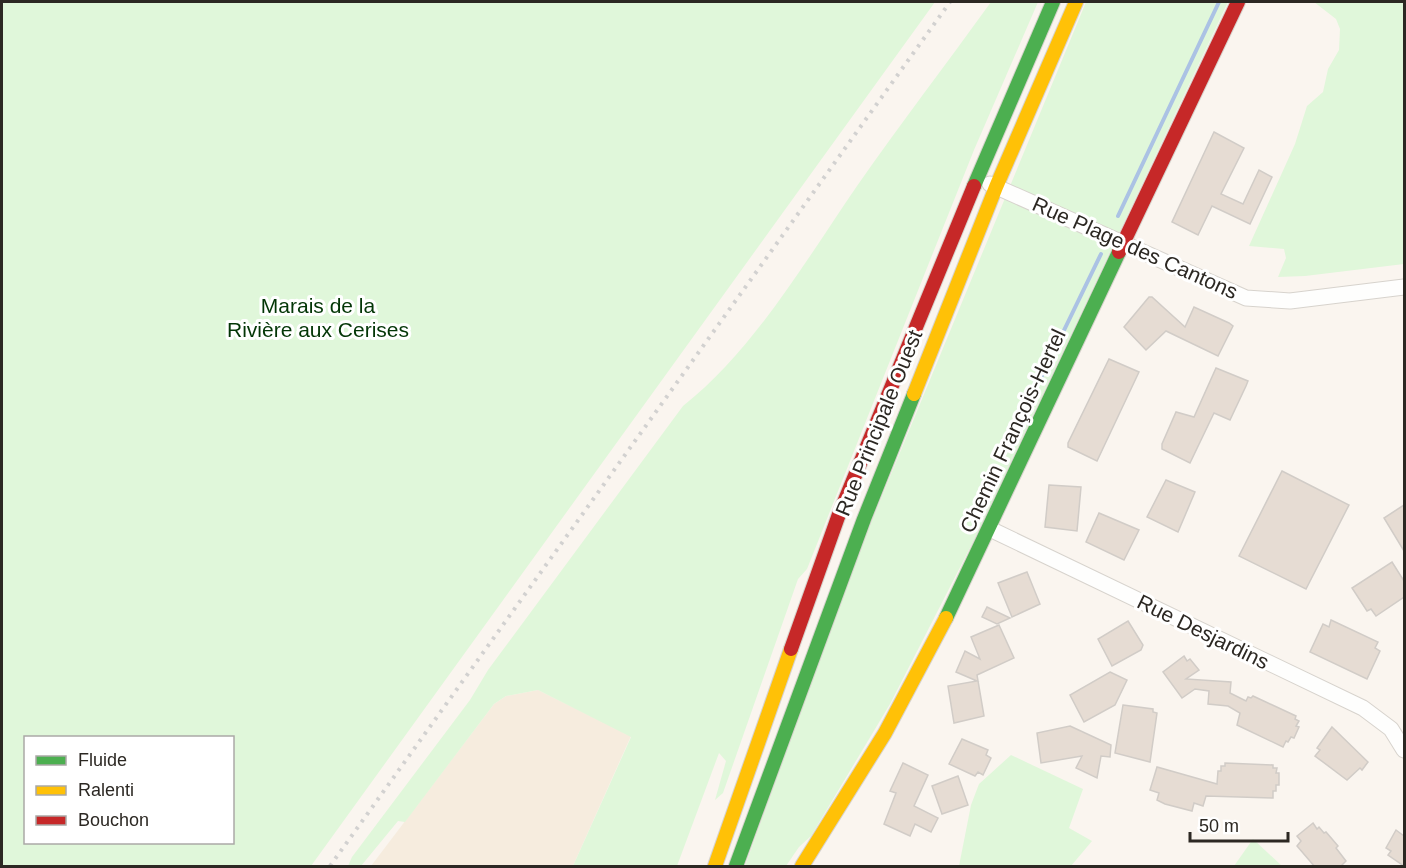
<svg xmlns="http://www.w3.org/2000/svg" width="1406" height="868" font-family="Arial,sans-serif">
<rect width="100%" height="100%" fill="#faf5ef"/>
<path fill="#f6ecde" d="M538,690l93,46 -58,130h-202l123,-162 12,-8z"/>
<g fill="#e0f7da" fill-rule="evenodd">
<path d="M2,2h933l-624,864h-309zM26,738h206v104h-206z"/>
<path d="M991,2h47l-64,148 -167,419 -9,10 -75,214 -8,7 11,-39 -7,-8 -42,113h-104l58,-129 -93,-47 -32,6 -12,8 -89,118 -7,-1 -37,45h-13l4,-9 118,-157 18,-30 195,-264c71,-56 123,-146 174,-220 44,-63 90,-123 134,-184z"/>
<path d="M1086,2h142l-255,540 -83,162 -79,132 -12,11 -13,19h-41l106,-295z"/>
<path d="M1314,2h90v262l-99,12 -27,1 8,-19 -2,-9 -35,-3 46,-102 12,-38 16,-14 5,-23 11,-19 1,-21 -4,-10z"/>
<path d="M1011,755l72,34 -14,39 23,13 -21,25h-112l12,-61 8,-21z"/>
<path d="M1253,839l29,27h-48z"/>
</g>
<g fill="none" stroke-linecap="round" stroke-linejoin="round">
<g stroke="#abc2e4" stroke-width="4">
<path d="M1118,216l101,-214"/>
<path d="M1037,386l64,-132"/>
</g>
</g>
<g fill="#e6dcd3" stroke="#d1ccc7" stroke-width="1.5">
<path d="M1214,132l30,16 -23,46 22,10 16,-34 13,7 -22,47 -38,-18 -14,29 -26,-13z"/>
<path d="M1149,297h3l33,30 9,-20 35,16 4,3 -15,30 -52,-25 -20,19 -22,-23z"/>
<path d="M1109,359l30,13 -42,89 -29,-14v-4z"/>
<path d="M1216,368l32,13 -2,5 -16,34 -16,-7 -24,50 -28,-14v-5l14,-32 18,5z"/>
<path d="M1282,471l67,34 -43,84 -67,-33z"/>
<path d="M1166,480l29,12 -17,40 -31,-15z"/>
<path d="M1049,485l32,2 -4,44 -32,-4z"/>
<path d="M1404,505v46l-20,-33z"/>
<path d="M1099,513l40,17 -15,30 -38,-18z"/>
<path d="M1392,562l12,19v16l-28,19 -5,-7 -4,2 -15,-23z"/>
<path d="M1027,572l13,32 -28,13 -14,-34z"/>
<path d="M987,607l23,11 -13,6 -15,-7z"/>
<path d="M1331,620l47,22 -3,6 5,3 -13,28 -57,-27 13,-28 6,3z"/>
<path d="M1128,621l15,24 -2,5 -29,16 -14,-27z"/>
<path d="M999,625l15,33 -37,17 7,41 -30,7 -6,-37 29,-5 -21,-9 9,-21 15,8 -9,-22z"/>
<path d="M1184,656l3,5 3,-2 9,11 -13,9 45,3 -1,11 16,8 2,-4 3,1 2,-2 43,20 -1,3 4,2 -3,5 3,1 -5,11 -3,-1 -3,5 -2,-1 -3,6 -46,-22 3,-12 -12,-7 -20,-2 1,-13 -14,-2 -13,9 -19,-26z"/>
<path d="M1110,672l17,8 -12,25 -31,17 -14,-27z"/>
<path d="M1123,705l30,4v3l4,1 -7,49 -35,-9z"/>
<path d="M1070,726l41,19 -1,12 -9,-1 -4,22 -21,-10 6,-12 -41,7 -4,-30z"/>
<path d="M1332,727l36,35 -6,8 -2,-2 -13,12 -32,-24 5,-6 -3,-2z"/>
<path d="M962,739l26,11 -2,5 5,3 -8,17 -5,-3 -3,4 -26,-12z"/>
<path d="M903,763l25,12 -14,31 24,12 -7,14 -16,-8 -5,12 -26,-12 12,-31 -6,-2z"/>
<path d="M1225,763l48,2v3h4l-1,5h3v12h-3v6h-3v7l-67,-2 -3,10 -9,-3 -2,8 -27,-7 -8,-4 2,-7 -9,-3 7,-23 60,17 1,-13h3v-5h4z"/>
<path d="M958,776l10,29 -26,9 -10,-28z"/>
<path d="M1313,823l4,6 2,-2 5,6 2,-1 12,14 -2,2 10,13 -6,6h-25l-18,-21 4,-5 -4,-5z"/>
<path d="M1396,830l8,6v30l-16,-11 3,-4 -5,-3z"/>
</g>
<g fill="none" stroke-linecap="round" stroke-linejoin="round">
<g stroke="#d7d3cd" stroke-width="17">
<g id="street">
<path d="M990,184l256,114 44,3 114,-14"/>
<path d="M990,529l373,179 28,21 13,21"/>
</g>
</g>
<g stroke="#d7d3cd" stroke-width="16">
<g id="fast">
<path d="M974,186l79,-184"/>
<path d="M946,618l173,-366"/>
<path d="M736,866l128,-347 50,-125"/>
</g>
</g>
<g stroke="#d7d3cd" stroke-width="16">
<g id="slow">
<path d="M914,394l82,-207 80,-185"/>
<path d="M715,866l76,-217"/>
<path d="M802,866l83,-133 61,-115"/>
</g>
</g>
<g stroke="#d7d3cd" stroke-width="16">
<g id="jam">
<path d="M1119,252l119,-250"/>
<path d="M791,649l47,-132 136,-331"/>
</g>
</g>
<use href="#street" stroke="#fefefd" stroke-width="15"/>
<use href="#fast" stroke="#4caf50" stroke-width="14"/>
<use href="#slow" stroke="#ffc107" stroke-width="14"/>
<use href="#jam" stroke="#c62828" stroke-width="14"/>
<path stroke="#d2d1d0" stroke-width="4" stroke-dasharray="3 6" stroke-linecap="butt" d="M330,866l620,-864"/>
</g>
<g text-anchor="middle" stroke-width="6" stroke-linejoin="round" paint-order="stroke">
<g font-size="21" fill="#2c2823" stroke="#fff">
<text transform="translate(1135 248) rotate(24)" y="7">Rue Plage des Cantons</text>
<text transform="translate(879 423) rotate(-68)" y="7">Rue Principale Ouest</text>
<text transform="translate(1013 431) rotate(-65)" y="7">Chemin François-Hertel</text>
<text transform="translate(1203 632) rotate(26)" y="7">Rue Desjardins</text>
</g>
<g font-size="21" fill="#033606" stroke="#fff">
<text x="318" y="313">Marais de la<tspan x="318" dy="24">Rivière aux Cerises</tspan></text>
</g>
</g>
<rect width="1406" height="868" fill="none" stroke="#2c2823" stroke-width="6"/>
<rect x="24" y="736" width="210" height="108" fill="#ffffff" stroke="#aba9a7" stroke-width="1.5"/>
<rect x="36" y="756" width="30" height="9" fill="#4caf50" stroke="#aba9a7" stroke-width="1.5"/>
<text x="78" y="766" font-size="18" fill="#2c2823">Fluide</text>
<rect x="36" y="786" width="30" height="9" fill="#ffc107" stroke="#aba9a7" stroke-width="1.5"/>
<text x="78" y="796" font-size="18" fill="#2c2823">Ralenti</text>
<rect x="36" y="816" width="30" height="9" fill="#c62828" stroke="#aba9a7" stroke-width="1.5"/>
<text x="78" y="826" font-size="18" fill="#2c2823">Bouchon</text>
<path d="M1190 832v9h98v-9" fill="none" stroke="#2c2823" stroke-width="3"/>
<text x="1199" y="832" font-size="18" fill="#2c2823" stroke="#ffffff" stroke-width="4.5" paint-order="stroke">50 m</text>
</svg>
